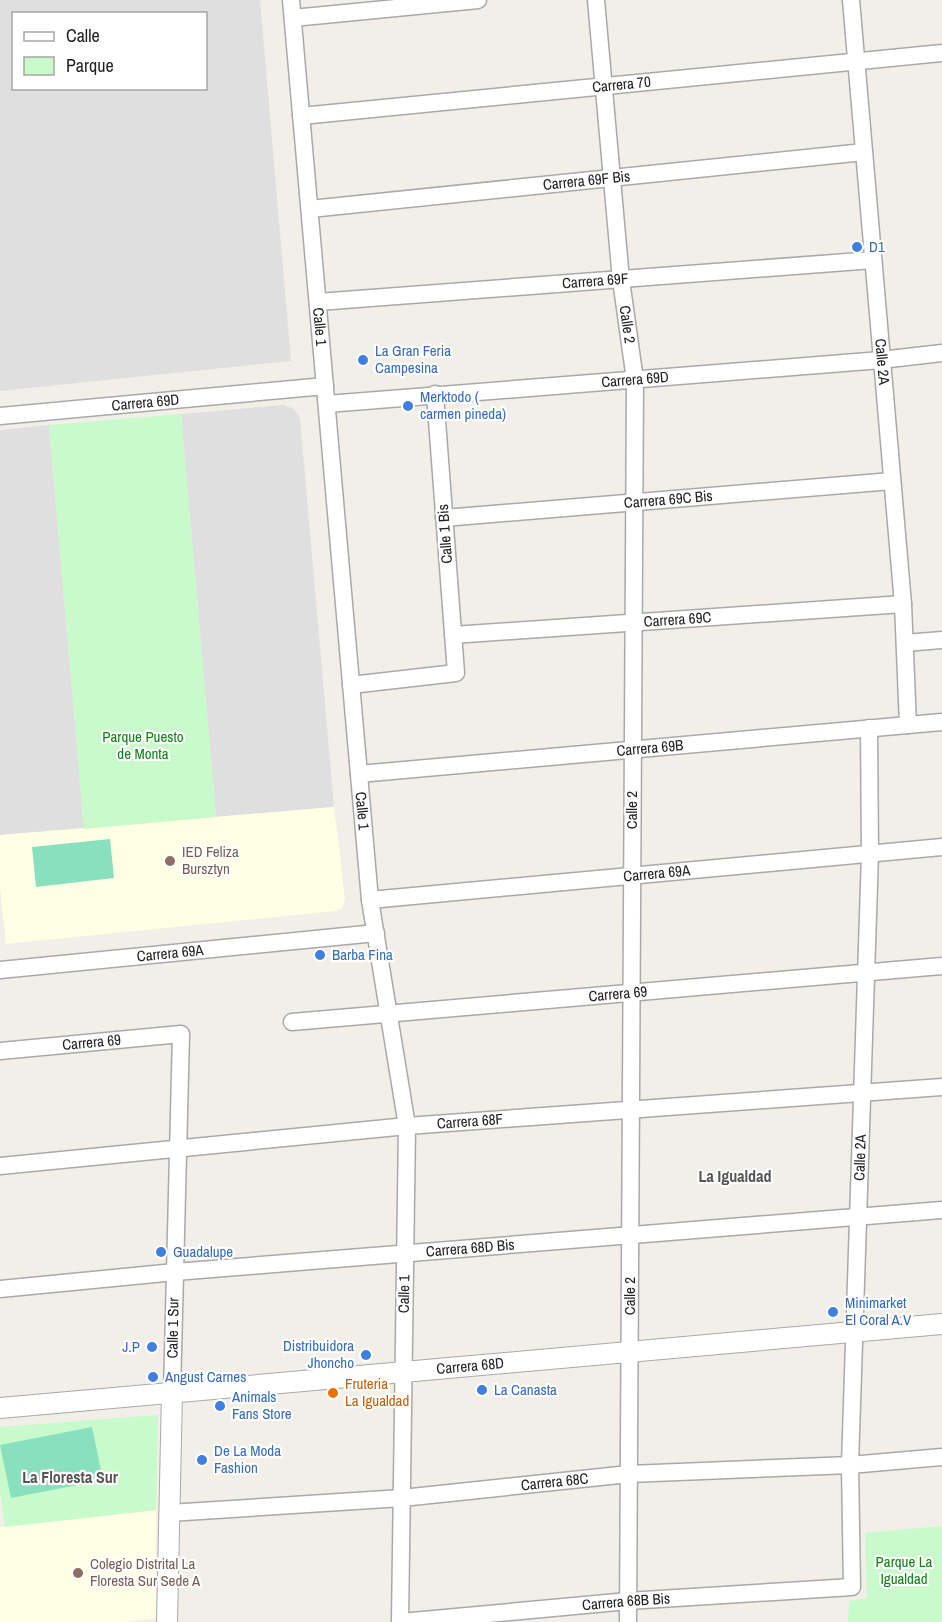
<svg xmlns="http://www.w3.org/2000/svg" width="942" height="1622" font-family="'Archivo Narrow',sans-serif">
<rect width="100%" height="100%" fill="#f2efe9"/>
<g fill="#e0dfdf" fill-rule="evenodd">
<path d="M0,0h260l31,361 -291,30zM14,14h192v74h-192z"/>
<path d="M284,405l10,4 6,9 34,389 -118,10 -35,-403z"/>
<path d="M49,425l35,404 -84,6v-405z"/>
</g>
<g fill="#ffffe5">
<path d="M334,807l11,92 -3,9 -6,3 -330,33 -6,-56v-53z"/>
<path d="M156,1510v108l-31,4h-125v-95z"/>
</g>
<g fill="#c8facc">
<path d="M181,414l35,403 -132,12 -35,-404z"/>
<path d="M158,1415l-2,95 -151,17 -5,-37v-63z"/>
<path d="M942,1526v96h-94l1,-21 18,-3 -2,-65z"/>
</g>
<g fill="#88e0be">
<path d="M110,839l4,39 -78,9 -4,-40z"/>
<path d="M92,1427l11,53 -92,18 -11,-53z"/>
</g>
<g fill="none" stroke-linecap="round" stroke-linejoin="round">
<g stroke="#a9a9a9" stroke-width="19">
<g id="minor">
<path id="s1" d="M291,0l79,900 37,226 -7,496"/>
<path id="s2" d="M596,0l25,280 14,100 -7,1242"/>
<path id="s3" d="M851,0l52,604 5,121"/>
<path d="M293,18l185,-18"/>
<path id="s4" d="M301,116l641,-63"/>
<path id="s5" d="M310,209l554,-57"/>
<path id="s6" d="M318,302l555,-42"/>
<path id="s7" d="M327,404l554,-44 61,-7"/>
<path id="s8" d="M0,416l325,-30"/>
<path id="s9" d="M444,518l448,-37"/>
<path id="s10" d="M453,635l450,-31"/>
<path d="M905,643l37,-3"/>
<path d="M351,685l105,-12 -21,-279"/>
<path id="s11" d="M359,774l583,-52"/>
<path id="s12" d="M370,900l572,-53"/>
<path id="s13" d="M0,970l376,-37"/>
<path id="s14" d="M292,1022l650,-56"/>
<path id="s15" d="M0,1051l181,-17 -9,359"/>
<path id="s16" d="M0,1166l407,-40 535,-39"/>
<path id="s17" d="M0,1289l175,-17 767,-62"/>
<path id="s18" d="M169,1513l233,-15 227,-24 221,-9 92,-8"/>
<path id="s19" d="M401,1622l227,-21 224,-14 -2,-122 20,-611 -1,-126"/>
</g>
</g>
<g stroke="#a9a9a9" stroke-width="22">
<g id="tertiary">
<path id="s20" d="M0,1408l942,-84"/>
<path d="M167,1622l5,-229"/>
</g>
</g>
<use href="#minor" stroke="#fff" stroke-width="16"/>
<use href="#tertiary" stroke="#fff" stroke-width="20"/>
</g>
<g fill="#3f7fe0" stroke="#fff" stroke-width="2">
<circle cx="857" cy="247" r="6"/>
<circle cx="363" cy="360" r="6"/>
<circle cx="408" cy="406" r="6"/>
<circle cx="320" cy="955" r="6"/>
<circle cx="161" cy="1252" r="6"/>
<circle cx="833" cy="1312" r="6"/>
<circle cx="152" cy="1347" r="6"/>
<circle cx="366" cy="1355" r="6"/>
<circle cx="153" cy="1377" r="6"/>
<circle cx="482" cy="1390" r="6"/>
<circle cx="220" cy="1406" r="6"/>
<circle cx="202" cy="1460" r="6"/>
</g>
<g fill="#8d6e63" stroke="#fff" stroke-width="2">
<circle cx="170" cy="861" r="6"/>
<circle cx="78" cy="1573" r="6"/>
</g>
<circle fill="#e8710a" stroke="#fff" stroke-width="2" cx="333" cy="1393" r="6"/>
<g text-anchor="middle" stroke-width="4.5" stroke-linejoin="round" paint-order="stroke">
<g font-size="15" fill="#222" stroke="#fff">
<text dy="5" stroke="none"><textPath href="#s4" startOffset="322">Carrera 70</textPath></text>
<text dy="5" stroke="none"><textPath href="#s5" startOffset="278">Carrera 69F Bis</textPath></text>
<text dy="5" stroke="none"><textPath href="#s6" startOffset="278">Carrera 69F</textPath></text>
<text dy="5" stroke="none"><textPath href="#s2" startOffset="326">Calle 2</textPath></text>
<text dy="5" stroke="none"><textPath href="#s1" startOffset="328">Calle 1</textPath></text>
<text dy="5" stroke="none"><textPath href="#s3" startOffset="363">Calle 2A</textPath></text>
<text dy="5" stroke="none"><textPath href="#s7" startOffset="309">Carrera 69D</textPath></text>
<text dy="5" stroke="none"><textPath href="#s8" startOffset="146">Carrera 69D</textPath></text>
<text dy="5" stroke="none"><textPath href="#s9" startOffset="225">Carrera 69C Bis</textPath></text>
<text transform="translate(445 534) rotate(-94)" y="5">Calle 1 Bis</text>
<text dy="5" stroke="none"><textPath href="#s10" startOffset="225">Carrera 69C</textPath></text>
<text dy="5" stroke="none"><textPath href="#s11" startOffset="292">Carrera 69B</textPath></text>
<text transform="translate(632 810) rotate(-90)" y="5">Calle 2</text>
<text dy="5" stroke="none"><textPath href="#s1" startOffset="814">Calle 1</textPath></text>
<text dy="5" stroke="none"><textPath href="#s12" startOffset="288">Carrera 69A</textPath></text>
<text dy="5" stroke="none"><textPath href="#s13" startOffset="171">Carrera 69A</textPath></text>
<text dy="5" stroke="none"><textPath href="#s14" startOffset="327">Carrera 69</textPath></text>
<text dy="5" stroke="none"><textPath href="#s15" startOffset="92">Carrera 69</textPath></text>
<text dy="5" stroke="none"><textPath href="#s16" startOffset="472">Carrera 68F</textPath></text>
<text dy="5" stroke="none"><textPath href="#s19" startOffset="882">Calle 2A</textPath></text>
<text dy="5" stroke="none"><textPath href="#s17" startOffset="472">Carrera 68D Bis</textPath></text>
<text transform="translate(404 1294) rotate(-89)" y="5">Calle 1</text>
<text transform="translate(630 1296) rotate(-90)" y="5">Calle 2</text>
<text transform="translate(173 1328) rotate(-89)" y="5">Calle 1 Sur</text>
<text dy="5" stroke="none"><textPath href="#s20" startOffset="472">Carrera 68D</textPath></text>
<text dy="5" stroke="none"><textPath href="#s18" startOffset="387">Carrera 68C</textPath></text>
<text dy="5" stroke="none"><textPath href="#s19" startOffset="226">Carrera 68B Bis</textPath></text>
</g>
<g font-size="15" fill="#366cbe" stroke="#fff" text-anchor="start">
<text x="869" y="252">D1</text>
<text x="375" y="356">La Gran Feria<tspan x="375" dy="17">Campesina</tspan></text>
<text x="420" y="402">Merktodo (<tspan x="420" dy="17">carmen pineda)</tspan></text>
<text x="332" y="960">Barba Fina</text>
<text x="173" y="1257">Guadalupe</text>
<text x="845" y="1308">Minimarket<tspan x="845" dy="17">El Coral A.V</tspan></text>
<text x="354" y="1351" text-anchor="end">Distribuidora<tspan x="354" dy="17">Jhoncho</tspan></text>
<text x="140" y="1352" text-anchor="end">J.P</text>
<text x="165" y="1382">Angust Carnes</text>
<text x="494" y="1395">La Canasta</text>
<text x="232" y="1402">Animals<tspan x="232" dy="17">Fans Store</tspan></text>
<text x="214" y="1456">De La Moda<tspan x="214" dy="17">Fashion</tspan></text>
</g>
<g font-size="15" fill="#0c8416" stroke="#fff">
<text x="143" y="742">Parque Puesto<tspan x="143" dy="17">de Monta</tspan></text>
<text x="904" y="1567">Parque La<tspan x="904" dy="17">Igualdad</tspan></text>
</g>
<g font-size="15" fill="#785e54" stroke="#fff" text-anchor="start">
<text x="182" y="857">IED Feliza<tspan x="182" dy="17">Bursztyn</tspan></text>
<text x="90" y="1569">Colegio Distrital La<tspan x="90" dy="17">Floresta Sur Sede A</tspan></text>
</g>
<g font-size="15" fill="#c56008" stroke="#fff" text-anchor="start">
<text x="345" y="1389">Fruteria<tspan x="345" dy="17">La Igualdad</tspan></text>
</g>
<g font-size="16" font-weight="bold" fill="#555" stroke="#fff">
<text x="735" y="1182">La Igualdad</text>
<text x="70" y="1483">La Floresta Sur</text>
</g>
</g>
<rect x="12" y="12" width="195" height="78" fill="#ffffff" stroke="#a7a7a7" stroke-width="1.5"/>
<rect x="24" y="32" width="30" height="9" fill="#ffffff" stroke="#a7a7a7" stroke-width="1.5"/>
<text x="66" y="42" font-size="18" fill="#222222">Calle</text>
<rect x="24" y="57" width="30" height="18" fill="#c8facc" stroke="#a7a7a7" stroke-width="1.5"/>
<text x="66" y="72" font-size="18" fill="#222222">Parque</text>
</svg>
